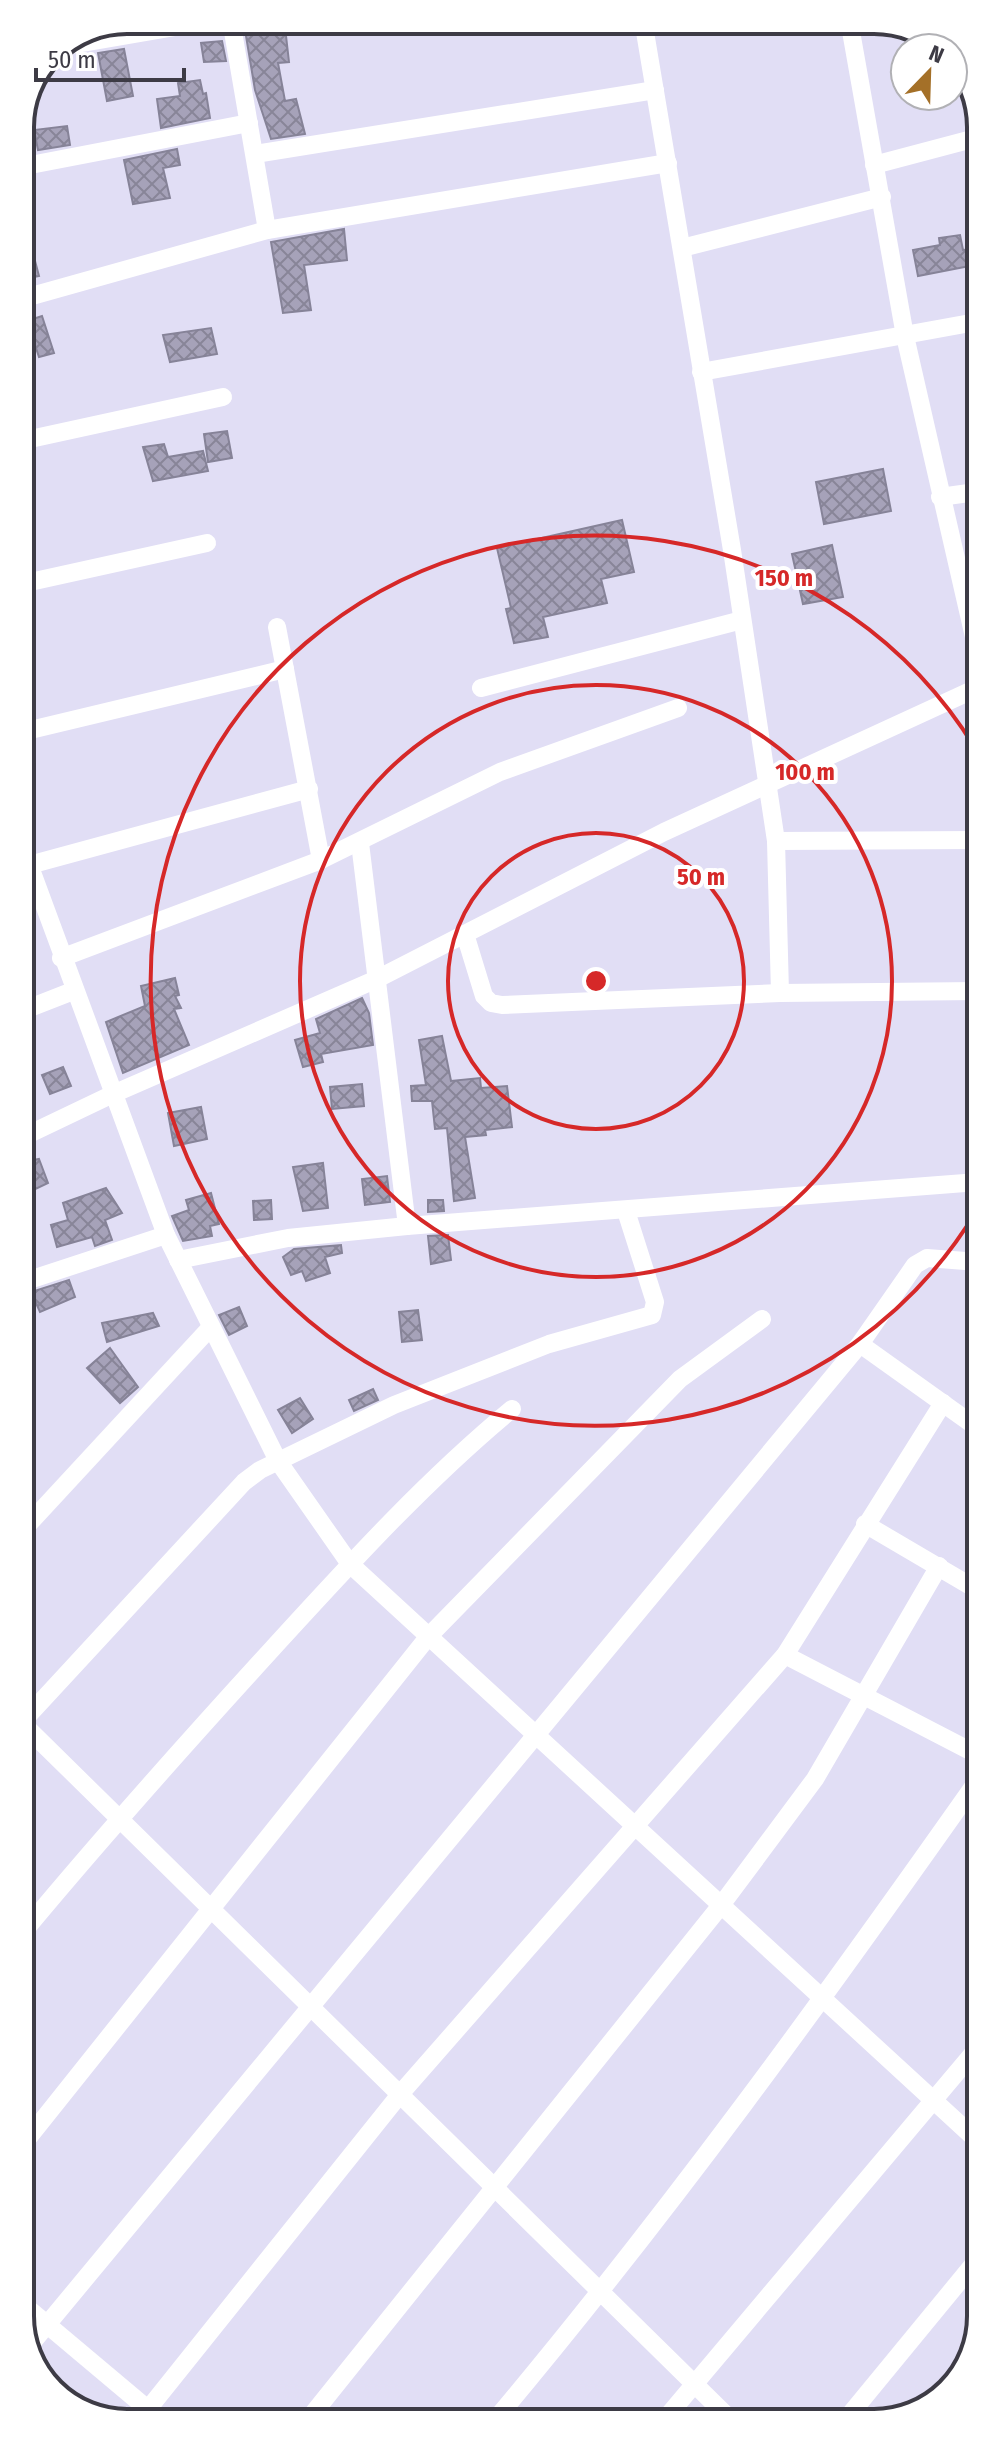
<svg xmlns="http://www.w3.org/2000/svg" width="1001" height="2443" font-family="'Fira Sans Condensed',sans-serif">
<defs>
<pattern id="building-cross-hatch" width="8" height="8" patternUnits="userSpaceOnUse" patternTransform="scale(2)"><rect width="8" height="8" fill="#a6a2b9"/><path d="M0 0l8 8M0 8l8-8" fill="none" stroke="#888598"/></pattern>
</defs>
<rect width="100%" height="100%" fill="#e1def5"/>
<g fill="url(#building-cross-hatch)" stroke="#868398" stroke-width="2">
<path d="M285,27l4,35 -11,1 7,38 11,-2 9,35 -34,5 -16,-49 -10,-60z"/>
<path d="M222,41l4,20 -22,1 -3,-19z"/>
<path d="M124,49l9,47 -26,5 -9,-48z"/>
<path d="M200,80l3,14 3,-1 4,25 -49,10 -4,-29 23,-3 -2,-13z"/>
<path d="M67,126l3,19 -32,5 -4,-20z"/>
<path d="M177,149l3,16 -17,3 7,30 -37,6 -9,-44z"/>
<path d="M26,227l13,49 -15,3 -4,-51z"/>
<path d="M344,229l3,31 -43,5 7,45 -28,3 -12,-71z"/>
<path d="M960,235l3,15 9,-1 3,16 -57,11 -5,-26 27,-5 -1,-7z"/>
<path d="M42,316l12,37 -15,4 -12,-36z"/>
<path d="M211,328l6,26 -47,8 -7,-27z"/>
<path d="M227,431l5,27 -24,4 -4,-28z"/>
<path d="M164,444l4,13 35,-6 5,20 -55,10 -10,-34z"/>
<path d="M883,469l8,42 -67,13 -8,-42z"/>
<path d="M622,520l12,52 -33,7 6,24 -64,14 5,20 -34,6 -8,-34 5,-1 -14,-60z"/>
<path d="M832,545l11,52 -40,7 -11,-50z"/>
<path d="M175,978l4,17 -4,1 6,12 -7,1 15,36 -66,28 -17,-51 39,-16 -4,-20z"/>
<path d="M362,998l7,15 4,32 -52,9 2,8 -20,5 -8,-27 25,-7 -4,-14z"/>
<path d="M442,1036l9,45 29,-3 1,10 26,-2 5,41 -27,3 1,5 -21,2 10,61 -21,3 -7,-73 -12,1 -3,-28h-20l-1,-15 15,-1 -7,-45z"/>
<path d="M63,1067l8,19 -21,8 -8,-19z"/>
<path d="M362,1084l2,22 -32,3 -2,-22z"/>
<path d="M201,1107l6,32 -33,7 -6,-33z"/>
<path d="M39,1159l9,24 -25,12v-33z"/>
<path d="M323,1163l5,45 -25,3 -10,-44z"/>
<path d="M387,1176l3,26 -25,3 -3,-26z"/>
<path d="M106,1188l16,25 -17,7 7,20 -17,6 -3,-9 -35,10 -6,-22 17,-5 -5,-17z"/>
<path d="M211,1193l8,31 -9,2 2,10 -29,5 -11,-25 17,-6 -3,-10z"/>
<path d="M271,1200l1,19 -18,1 -1,-19z"/>
<path d="M428,1200h15l1,11 -16,1z"/>
<path d="M448,1235l3,25 -20,4 -3,-28z"/>
<path d="M341,1245l1,8 -17,4 5,16 -24,8 -4,-10 -11,4 -8,-18 11,-8z"/>
<path d="M69,1280l6,17 -35,15 -9,-20z"/>
<path d="M239,1307l8,19 -18,9 -10,-20z"/>
<path d="M418,1310l4,30 -20,2 -3,-30z"/>
<path d="M153,1313l6,13 -52,16 -5,-19z"/>
<path d="M110,1348l28,39 -18,16 -33,-35z"/>
<path d="M373,1389l5,11 -24,11 -5,-11z"/>
<path d="M300,1398l13,21 -21,14 -14,-23z"/>
</g>
<g fill="none" stroke-linecap="round" stroke-linejoin="round">
<g stroke="#fff" stroke-width="18">
<path d="M231,20l36,210"/>
<path d="M643,20l89,530 44,291 4,152"/>
<path d="M849,20l56,316 72,314"/>
<path d="M65,46l151,-26"/>
<path d="M255,154l400,-64"/>
<path d="M874,165l102,-27"/>
<path d="M20,167l229,-44"/>
<path d="M682,248l200,-51"/>
<path d="M21,299l246,-69 401,-67"/>
<path d="M701,372l275,-50"/>
<path d="M21,441l202,-44"/>
<path d="M940,497l36,-5"/>
<path d="M21,584l186,-41"/>
<path d="M277,627l44,233"/>
<path d="M481,688l261,-68"/>
<path d="M22,732l263,-63"/>
<path d="M776,841l201,-1"/>
<path d="M360,843l47,383"/>
<path d="M22,845l144,390 112,226 72,103 631,580"/>
<path d="M22,867l287,-78"/>
<path d="M465,934l19,62 7,7 11,2 278,-12 198,-2"/>
<path d="M61,958l260,-98 179,-88 178,-64"/>
<path d="M22,1011l51,-20"/>
<path d="M23,1137l90,-43 264,-115 287,-147 313,-144"/>
<path d="M178,1260l110,-22 119,-12 571,-44"/>
<path d="M23,1282l143,-47"/>
<path d="M860,1344l119,85"/>
<path d="M865,1524l114,67"/>
<path d="M24,1529l186,-201"/>
<path d="M785,1655l195,101"/>
<path d="M24,1720l220,-238 16,-12 134,-65 155,-61 103,-29 3,-13 -29,-91"/>
<path d="M24,1725l706,694"/>
<path d="M25,1930c80,-96 163,-189 248,-282 76,-83 152,-167 239,-239"/>
<path d="M25,2142l403,-505 252,-258 82,-60"/>
<path d="M25,2306l138,116"/>
<path d="M26,2350l834,-1006 55,-79 12,-7 51,4"/>
<path d="M847,2418l134,-163"/>
<path d="M665,2419l315,-374"/>
<path d="M495,2420c173,-206 330,-423 485,-643"/>
<path d="M307,2421l415,-517 93,-125 124,-213"/>
<path d="M137,2423l264,-330 384,-438 158,-252"/>
</g>
</g>
<g fill="none" stroke="#d62828" stroke-width="4">
<circle cx="596" cy="981" r="148"/>
<circle cx="596" cy="981" r="296"/>
<path d="M977 1210A445 445 0 1 1 975 748"/>
</g>
<path d="M0 0H1001V2443H0ZM127 34H874A93 93 0 0 1 967 127V2316A93 93 0 0 1 874 2409H127A93 93 0 0 1 34 2316V127A93 93 0 0 1 127 34Z" fill="#fff" fill-rule="evenodd"/>
<path fill="none" stroke="#3d3b45" stroke-width="4" d="M127 34H874A93 93 0 0 1 967 127V2316A93 93 0 0 1 874 2409H127A93 93 0 0 1 34 2316V127A93 93 0 0 1 127 34Z"/>
<circle cx="596" cy="981" r="12" fill="#d62828" stroke="#fff" stroke-width="4"/>
<g font-size="24" text-anchor="middle" font-weight="bold" fill="#d62828" stroke="#fff" stroke-width="8" stroke-linejoin="round" paint-order="stroke">
<text x="784" y="586">150 m</text>
<text x="805" y="780">100 m</text>
<text x="701" y="885">50 m</text>
</g>
<g transform="translate(929 72) rotate(23)"><circle r="38" fill="#ffffff" stroke="#b1b1b5" stroke-width="2"/>
<path d="M0-6L14 30L0 20L-14 30Z" fill="#a47028"/>
<text y="-12" font-size="22" font-weight="bold" text-anchor="middle" fill="#3d3b45">N</text>
</g>
<path d="M36 68v12h148v-12" fill="none" stroke="#3d3b45" stroke-width="4"/>
<text x="48" y="68" font-size="24" fill="#3d3b45" stroke="#ffffff" stroke-width="6" paint-order="stroke">50 m</text>
</svg>
